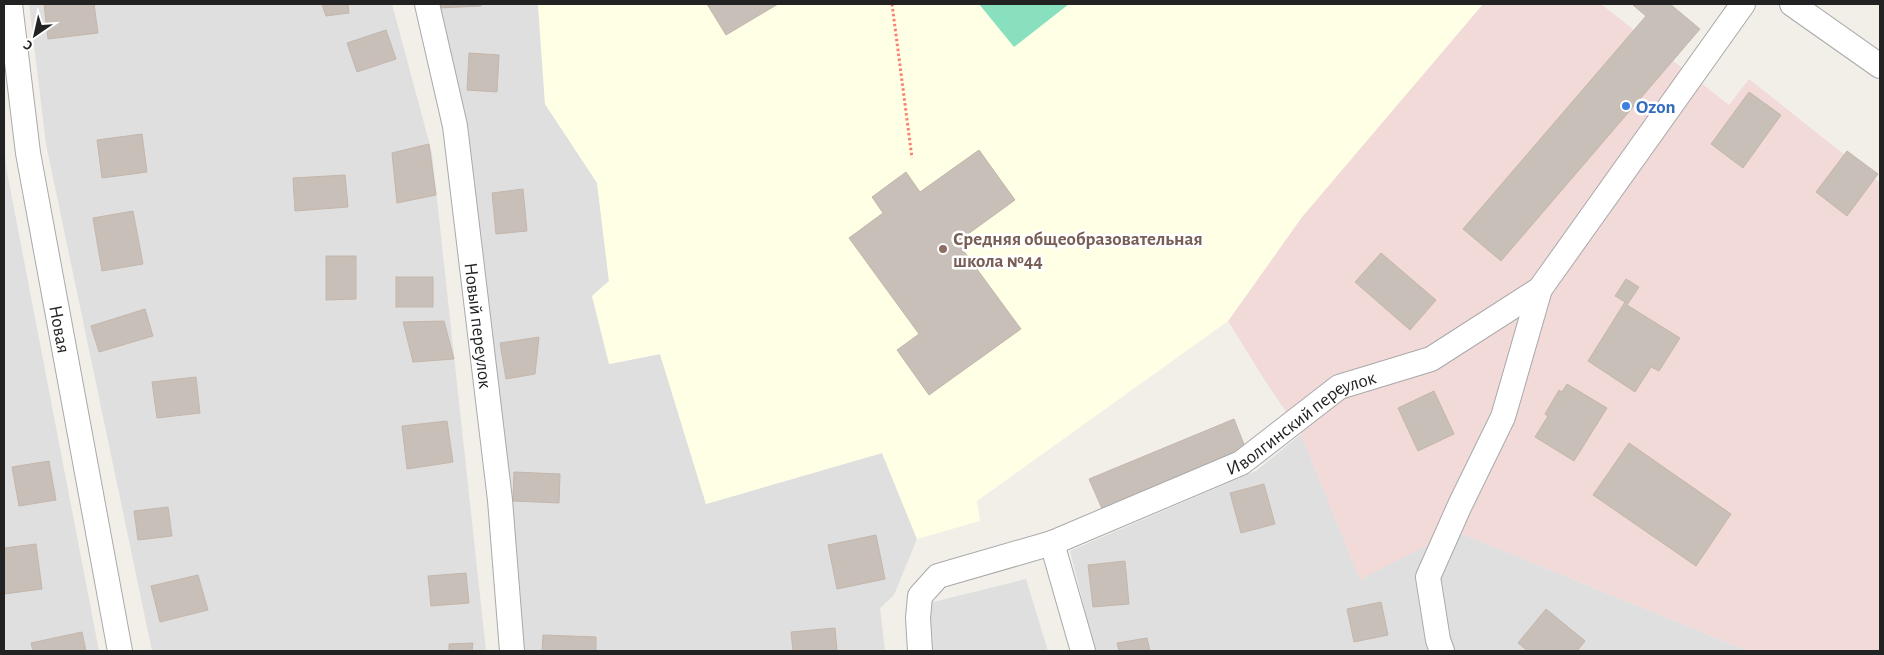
<svg xmlns="http://www.w3.org/2000/svg" width="1884" height="655" font-family="'Alegreya Sans',sans-serif">
<rect width="100%" height="100%" fill="#f2efe9"/>
<g fill="#e0dfdf">
<path d="M29,4h363l40,149 54,498h-334l-106,-507z"/>
<path d="M431,4h107l7,100 52,78 12,99v83l51,-10 46,150 176,-51 35,86 -23,56 -14,13 5,43h-365z"/>
<path d="M4,144l3,28 92,479h-95z"/>
<path d="M1301,434l59,145 95,-48 293,120h-653l-25,-100 186,-80z"/>
<path d="M1026,579l22,72h-121l-2,-47z"/>
</g>
<path fill="#f2dad9" d="M1483,4h118l128,101 20,-26 131,104v468h-132l-293,-120 -95,49 -59,-146 -37,-55 -36,-58 74,-104z"/>
<path fill="#ffffe5" d="M538,4h945l-181,213 -74,104 -251,180 3,20 -63,18 -35,-86 -176,51 -46,-150 -51,10 -17,-68 17,-15 -12,-98 -52,-79z"/>
<path fill="#88e0be" d="M979,4h90l-55,43z"/>
<g fill="#c7bfb8" stroke="#c4b6ab">
<path d="M44,4h50l4,29 -50,6z"/>
<path d="M322,4h26l1,9 -23,3z"/>
<path d="M437,4h44v2l-43,2z"/>
<path d="M707,4h71l-52,31z"/>
<path d="M1634,4h36l30,25 -199,232 -38,-32 183,-213 -13,-11z"/>
<path d="M386,30l10,29 -39,13 -10,-29z"/>
<path d="M469,53l30,2 -2,37 -30,-2z"/>
<path d="M1749,92l32,23 -38,53 -32,-24z"/>
<path d="M142,134l5,38 -45,6 -5,-38z"/>
<path d="M429,144l7,51 -39,8 -5,-50z"/>
<path d="M979,150l36,50 -58,42 64,87 -92,66 -32,-45 22,-16 -70,-96 34,-25 -11,-16 34,-25 14,20z"/>
<path d="M1847,151l31,23 -31,42 -31,-24z"/>
<path d="M345,175l3,32 -53,4 -2,-33z"/>
<path d="M523,189l4,42 -31,3 -4,-41z"/>
<path d="M133,211l10,53 -41,7 -9,-53z"/>
<path d="M1381,253l55,47 -26,30 -55,-48z"/>
<path d="M326,256h30v43l-30,1z"/>
<rect x="396" y="277" width="37" height="30"/>
<path d="M1626,279l13,8 -12,18 53,33 -21,33 -8,-4 -16,25 -47,-31 37,-59 -10,-6z"/>
<path d="M145,309l8,27 -54,16 -8,-26z"/>
<path d="M444,321l10,38 -41,3 -10,-40z"/>
<path d="M539,337l-4,37 -29,5 -6,-36z"/>
<path d="M196,377l4,36 -43,5 -5,-36z"/>
<path d="M1567,384l40,24 -33,53 -39,-24 13,-21 -3,-2 14,-24 3,2z"/>
<path d="M1434,391l20,43 -36,17 -20,-43z"/>
<path d="M1234,419l13,33 -144,59 -14,-32z"/>
<path d="M447,421l6,41 -46,7 -5,-43z"/>
<path d="M1629,443l102,71 -35,52 -103,-71z"/>
<path d="M49,461l7,39 -37,6 -7,-39z"/>
<path d="M514,472l46,2 -1,29 -46,-2z"/>
<path d="M1264,484l11,40 -34,9 -11,-40z"/>
<path d="M168,507l4,29 -34,4 -4,-29z"/>
<path d="M876,535l9,44 -48,10 -9,-44z"/>
<path d="M36,544l6,45 -38,5v-46z"/>
<path d="M1125,561l4,43 -36,3 -5,-42z"/>
<path d="M466,573l3,30 -38,3 -3,-30z"/>
<path d="M198,575l10,35 -48,12 -9,-36z"/>
<path d="M1381,602l7,33 -34,7 -7,-33z"/>
<path d="M1546,609l39,32 -8,10h-49l-10,-8z"/>
<path d="M835,628l2,23h-44l-2,-19z"/>
<path d="M82,632l4,19h-53l-2,-8z"/>
<path d="M543,635l53,2v14h-54z"/>
<path d="M1147,638l3,13h-31l-2,-8z"/>
<path d="M473,643l-1,8h-23v-7z"/>
</g>
<g fill="none" stroke-linecap="round" stroke-linejoin="round">
<g stroke="#a9a9a9" stroke-width="26">
<g id="minor">
<path id="s1" d="M10,4l18,149 92,498"/>
<path id="s2" d="M427,4l28,122 45,374 12,151"/>
<path d="M1792,4l88,62"/>
<path d="M1052,543l31,108"/>
<path id="s3" d="M920,651l-2,-33 2,-22 18,-20 114,-33 189,-80 98,-76 92,-28 109,-70 203,-285"/>
<path d="M1442,651l-4,-11 -10,-63 32,-72 43,-88 37,-128"/>
</g>
</g>
<path stroke="#fa8072" stroke-width="3" stroke-dasharray="2.5 2.5" stroke-linecap="butt" d="M892,4l20,154"/>
<use href="#minor" stroke="#fff" stroke-width="24"/>
</g>
<circle fill="#3f7fe0" stroke="#fff" stroke-width="2" cx="1626" cy="106" r="5"/>
<circle fill="#8d6e63" stroke="#fff" stroke-width="2" cx="943" cy="249" r="5"/>
<g text-anchor="middle" stroke-width="5" stroke-linejoin="round" paint-order="stroke">
<g font-size="19" font-weight="bold" fill="#366cbe" stroke="#fff" text-anchor="start">
<text x="1636" y="113">Ozon</text>
</g>
<g font-size="19" font-weight="bold" fill="#785e54" stroke="#fff" text-anchor="start">
<text x="953" y="245">Средняя общеобразовательная<tspan x="953" dy="22">школа №44</tspan></text>
</g>
<g font-size="19" fill="#222" stroke="#fff">
<text dy="7" stroke="none"><textPath href="#s2" startOffset="326">Новый переулок</textPath></text>
<text dy="7" stroke="none"><textPath href="#s1" startOffset="329">Новая</textPath></text>
<text dy="7" stroke="none"><textPath href="#s3" startOffset="479">Иволгинский переулок</textPath></text>
</g>
</g>
<rect width="1884" height="655" fill="none" stroke="#222222" stroke-width="10"/>
<g transform="translate(35 35) rotate(214)" stroke="#ffffff" stroke-width="4" paint-order="stroke">
<path d="M0-4L9 19L0 12L-9 19Z" fill="#222222"/>
<text y="-8" font-size="14" font-weight="bold" text-anchor="middle" fill="#222222">С</text>
</g>
</svg>
